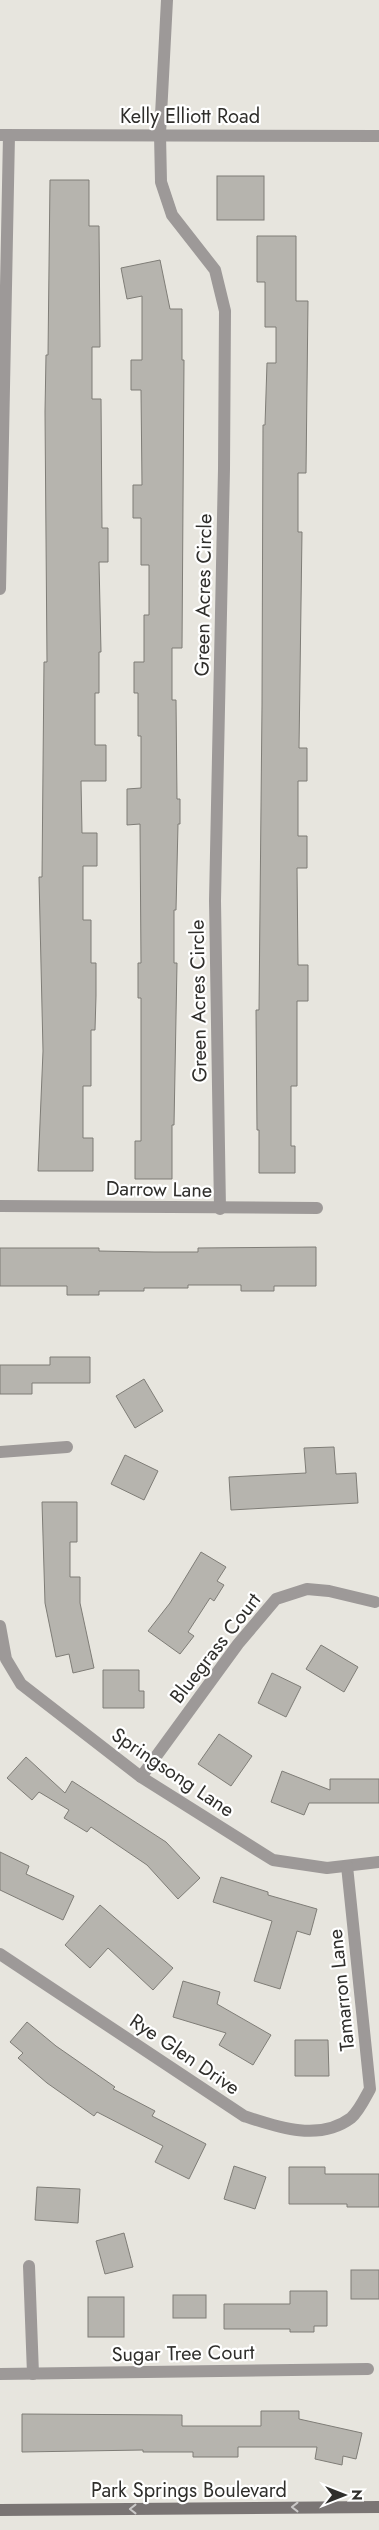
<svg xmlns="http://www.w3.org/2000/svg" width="379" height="2530" font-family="Jost,sans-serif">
<rect width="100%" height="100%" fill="#e7e5de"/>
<g fill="#b6b4ae" stroke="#7f7d77">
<rect x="217" y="176" width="47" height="44"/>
<path d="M50,180h39v46h10l1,121h-8v52h9l1,129h6v34h-9l2,90h-2v41h-4v52h11v36h-25l1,52h15v33h-14v54h8v43h5v33l-1,34h-4v56h-8v52h10v33h-55l5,-120 -4,-174h3l2,-215h3l-2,-250 1,-57h2z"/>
<path d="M257,236h39v65h12l-2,172h-8v59h4l-3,216h8v33h-9v55h9v32h-10l1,97h10v36h-11v85h-6v60h4v27h-36v-43h-2l-1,-120h3l3,-304 1,-281h2l2,-62h9v-36h-11v-45h-8z"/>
<path d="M160,260l10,49h12v51h2l-2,288h-10v52h4l1,99h3v25h-2l-2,86h-2v53h3l-3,162h-2v54h-37v-38h6v-143h-3v-35h3l-1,-139 -13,1v-36l14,-1v-52h-3v-43h-4v-31h10v-47h5v-50h-8v-47h-8v-33h9l-1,-95h-10v-30h11v-64l-15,3 -6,-31z"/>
<path d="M316,1247v39h-42v5h-33v-6h-53v3h-44v3h-45v4h-32v-9h-67v-38h99v3l55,1h44v-4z"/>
<path d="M50,1357h40v26h-58v11h-32v-29h50z"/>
<path d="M144,1379l19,32 -28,17 -19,-32z"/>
<path d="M334,1447l2,27 20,-1 2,30 -127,7 -2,-33 77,-4 -2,-25z"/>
<path d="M125,1455l33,16 -14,29 -33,-16z"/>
<path d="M42,1502h35v40h-7v35h10v26l14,65 -21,5 -4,-19 -13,3 -11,-54z"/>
<path d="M201,1552l25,15 -9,14 7,4 -10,16 -4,-3 -22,34 6,4 -14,18 -32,-23 22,-28z"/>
<path d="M321,1645l37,22 -14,25 -38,-23z"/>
<path d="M103,1670h36v21h5v17h-41z"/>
<path d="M272,1673l29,14 -15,30 -28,-14z"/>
<path d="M219,1734l33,22 -21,30 -33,-22z"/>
<path d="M26,1757l39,36 7,-12 94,61 34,36 -22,21 -31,-34 -56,-38 -4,5 -23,-14 5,-8 -30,-18 -7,8 -25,-22z"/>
<path d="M282,1771l48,19v-11h49v24h-70l-5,12 -33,-13z"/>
<path d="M0,1852l29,14 -3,8 48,22 -11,24 -63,-30z"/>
<path d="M221,1877l47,15v3l49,14 -7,26 -13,-4 -17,58 -26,-8 18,-60 -59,-19z"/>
<path d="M100,1905l73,63 -20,22 -45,-42 -18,20 -25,-23z"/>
<path d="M183,1981l37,11 -3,12 54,31 -18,30 -34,-20 7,-12 -53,-16z"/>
<path d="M27,2022l29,24 59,41 -2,2 42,22 -3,5 54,28 -17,35 -34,-17 8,-16 -66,-34 -3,4 -47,-33 -29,-25 5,-5 -13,-11z"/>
<path d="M295,2040h33l1,36h-34z"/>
<path d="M234,2166l32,11 -11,32 -31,-10z"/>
<path d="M289,2167h36v7h54v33h-32v-3h-58z"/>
<path d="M37,2187l43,2 -2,34 -43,-3z"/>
<path d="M124,2233l9,34 -28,7 -9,-33z"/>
<rect x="351" y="2270" width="28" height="29"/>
<path d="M290,2291h37v35h-13v6h-24v-3h-66v-25h66z"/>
<rect x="173" y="2295" width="33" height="23"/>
<rect x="88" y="2297" width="36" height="40"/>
<path d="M261,2411h38v8l63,14 -6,26 -13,-3 -1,9 -27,-6 2,-12h-79v10h-45v-5h-50v-2l-121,2v-38l160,1v11h79z"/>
</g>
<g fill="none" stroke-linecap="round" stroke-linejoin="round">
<g stroke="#9d9998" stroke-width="12">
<path d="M167,0l-7,134 1,48 11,33 43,55 10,41 -1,158 -9,432 5,308"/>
<path d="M0,589l9,-454"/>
<path d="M0,1206l317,2"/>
<path d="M0,1452l67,-5"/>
<path d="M0,1626l6,33 15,25 120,93 132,83 54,8 52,-6"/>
<path d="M141,1777l97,-133 38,-45 31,-10 22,2 46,11"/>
<path d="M0,1954l244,162c33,11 75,26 107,2 8,-7 14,-20 19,-29l-23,-223"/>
<path d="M29,2266l4,108"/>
<path d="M0,2374l368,-5"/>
</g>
<path stroke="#9d9998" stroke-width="12" d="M0,135l379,1"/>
<path stroke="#7a7574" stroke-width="12" d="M0,2510l379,-3"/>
</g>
<defs><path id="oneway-chevron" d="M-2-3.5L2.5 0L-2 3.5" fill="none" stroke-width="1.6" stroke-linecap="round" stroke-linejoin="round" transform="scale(1.25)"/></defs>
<g stroke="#cac8c7">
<use href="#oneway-chevron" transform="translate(295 2507) rotate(180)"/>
<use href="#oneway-chevron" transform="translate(133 2509) rotate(180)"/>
</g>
<g text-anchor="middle" stroke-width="4.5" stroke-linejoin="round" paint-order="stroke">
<g font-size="20" fill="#2f2e2b" stroke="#fff">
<text x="190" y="123">Kelly Elliott Road</text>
<text transform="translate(203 595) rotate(-89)" y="7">Green Acres Circle</text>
<text transform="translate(198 1001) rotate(-91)" y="7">Green Acres Circle</text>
<text transform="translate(159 1189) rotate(1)" y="7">Darrow Lane</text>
<text transform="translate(215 1648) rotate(-52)" y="7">Bluegrass Court</text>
<text transform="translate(173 1772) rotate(34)" y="7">Springsong Lane</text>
<text transform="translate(341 1990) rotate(-96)" y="7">Tamarron Lane</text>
<text transform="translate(185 2054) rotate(34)" y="7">Rye Glen Drive</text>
<text transform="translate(183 2353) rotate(-1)" y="7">Sugar Tree Court</text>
<text x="189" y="2497">Park Springs Boulevard</text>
</g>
</g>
<g transform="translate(344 2495) rotate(90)" stroke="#ffffff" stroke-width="4" paint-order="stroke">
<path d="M0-4L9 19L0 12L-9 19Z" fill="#2f2e2b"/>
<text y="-8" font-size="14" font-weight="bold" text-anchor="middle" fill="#2f2e2b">N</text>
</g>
</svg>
